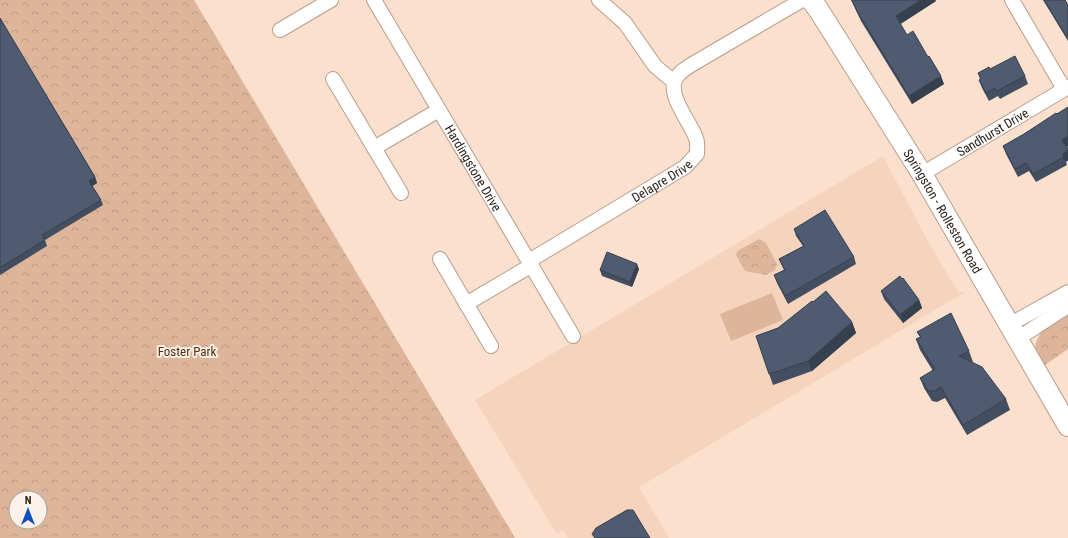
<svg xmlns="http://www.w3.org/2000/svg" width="1068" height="538" font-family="'Roboto Condensed',sans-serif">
<defs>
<pattern id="park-crowns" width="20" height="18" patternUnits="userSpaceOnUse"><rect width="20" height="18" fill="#ddb59a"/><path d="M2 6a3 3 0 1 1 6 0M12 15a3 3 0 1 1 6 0" fill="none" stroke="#be9b84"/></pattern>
</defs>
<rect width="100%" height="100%" fill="#fbe0ce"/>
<path fill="#f5d3bd" d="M883,156l43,82 32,54h7l-326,195 30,51h-101l-5,-8 -6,4 -82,-134z"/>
<path fill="#ddb59a" d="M772,293l11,27 -52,21 -11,-27z"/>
<g fill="url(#park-crowns)" fill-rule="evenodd">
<path d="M0,0h194l321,538h-515zM16,498h24v24h-24z"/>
<path d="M759,239l7,4 11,21 -2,6 -9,5 -21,-4 -9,-16 1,-4z"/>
<path d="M1068,313v36l-23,16 -10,-17c4,-21 16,-24 33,-35z"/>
</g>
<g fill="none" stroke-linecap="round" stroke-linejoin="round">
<g stroke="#b79d8c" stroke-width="16">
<g id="minor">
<path id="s1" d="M374,0l199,336"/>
<path d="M599,0l26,23 30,43 19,16"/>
<path d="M1012,0l52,89"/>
<path d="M280,30l51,-30"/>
<path d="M333,79l68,114"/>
<path d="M374,148l65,-38"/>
<path id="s2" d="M922,174l146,-87"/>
<path d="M440,259l51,87"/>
<path id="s3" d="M529,261l156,-94 12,-13c0,-5 1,-11 -1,-16 -5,-15 -28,-41 -21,-58 3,-7 10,-11 16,-15l111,-65"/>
<path d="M466,304l66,-39"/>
<path d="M1009,325l59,-33"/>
<path d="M1017,339l51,-33"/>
</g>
</g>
<g stroke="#b79d8c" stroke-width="22">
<g id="secondary">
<path id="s4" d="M811,0l7,9 104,165 146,252"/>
</g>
</g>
<use href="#minor" stroke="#fff" stroke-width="14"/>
<use href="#secondary" stroke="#fff" stroke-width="20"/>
</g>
<g fill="#434e61">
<path d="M851,0h84l1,1 -36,23 7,11 37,49 -32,20 -51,-83z"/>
<path d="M1043,0h22l3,5v36z"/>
<path d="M0,18l95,159 2,6 -5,3 9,14 2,5 -58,35 2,6 -47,29z"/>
<path d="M990,69l35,7 3,8 -28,15 -2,-3 -9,5 -7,-13 -3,-8 1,-1 -2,-6z"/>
<path d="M1068,107v39l-1,1 1,2v11l-2,2 1,3 -31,17 -7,-11 -11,6 -12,-23 -3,-8 21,-12z"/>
<path d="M794,229l60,28 2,7 -68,40 -11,-21 -3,-8 10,-5 -5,-11 24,-13 -7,-10z"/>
<path d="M639,269l-7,18 -30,-11 -2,-6z"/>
<path d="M881,291l38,9 3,8 -19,15 -19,-24z"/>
<path d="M813,302l39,20 4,11 -44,38 -39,14 -17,-49 22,-8z"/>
<path d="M917,332l52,19 4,11 -1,1 34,36 4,11 -43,25 -22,-37 -8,4 -5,-1 -8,-13 -4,-10 13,-7 -13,-21 -4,-11 4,-2z"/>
</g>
<g fill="#37404f">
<path d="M921,0h14l1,1 -37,24 -3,-9z"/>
<path d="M941,76l3,8 -32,20 -3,-8z"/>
<path d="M1068,136v10l-3,2 -3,-8z"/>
<path d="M1068,150v10l-2,2 -3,-8z"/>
<path d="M95,177l2,6 -6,4 -2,-6z"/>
<path d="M637,264l2,5 -7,18 -2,-5z"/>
<path d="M919,300l3,8 -19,15 -3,-8z"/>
<path d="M852,322l4,11 -44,38 -4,-10z"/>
</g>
<g fill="#4e5b71" stroke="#37404f">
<path d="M852,0h69l-25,16 11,19 6,-4 15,26 1,-1 12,20 -32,20 -51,-83z"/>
<path d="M1044,0h21l3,5v34z"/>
<path d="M0,18l95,159 -6,4 12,19 -59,35 3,5 -45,28z"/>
<path d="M1015,56l10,20 -28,15 -2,-3 -9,5 -7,-13 2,-2 -3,-5 11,-6 1,2z"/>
<path d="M1068,107v29l-6,4 6,9v1l-5,4 1,3 -31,17 -7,-11 -11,6 -12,-23 21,-12 32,-21 1,1z"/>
<path d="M825,210l29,47 -69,39 -11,-21 11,-5 -6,-11 25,-13 -10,-17z"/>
<path d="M607,252l30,12 -7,18 -30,-12z"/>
<path d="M900,276l2,3 1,-1 16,22 -19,15 -19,-24z"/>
<path d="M826,291l26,31 -44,39 -39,13 -13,-38 22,-8 34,-27 1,1z"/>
<path d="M951,313l18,38 -10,5 23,11 24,32 -43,26 -22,-38 -7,4h-6l-8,-13 15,-9 -19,-30 5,-2 -4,-5z"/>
<path d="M627,510h6l17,28h-55l-3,-4 4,-6z"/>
</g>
<g text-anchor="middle" stroke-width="4" stroke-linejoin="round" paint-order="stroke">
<g font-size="13" fill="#2d231c" stroke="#fcf1e9">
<text dy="5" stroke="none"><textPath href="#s2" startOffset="82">Sandhurst Drive</textPath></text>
<text dy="5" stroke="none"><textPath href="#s1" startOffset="195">Hardingstone Drive</textPath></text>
<text dy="5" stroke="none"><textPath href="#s3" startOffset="155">Delapre Drive</textPath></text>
<text dy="5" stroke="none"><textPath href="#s4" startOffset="249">Springston - Rolleston Road</textPath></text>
</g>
<g font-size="13" fill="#572e0c" stroke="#fcf1e9">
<text x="187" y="356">Foster Park</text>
</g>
</g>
<g transform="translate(28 510)"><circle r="19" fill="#fcf1e9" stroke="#a99f97"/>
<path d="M0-3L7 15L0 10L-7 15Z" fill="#104eba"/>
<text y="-6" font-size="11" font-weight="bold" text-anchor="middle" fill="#2d231c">N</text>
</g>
</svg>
